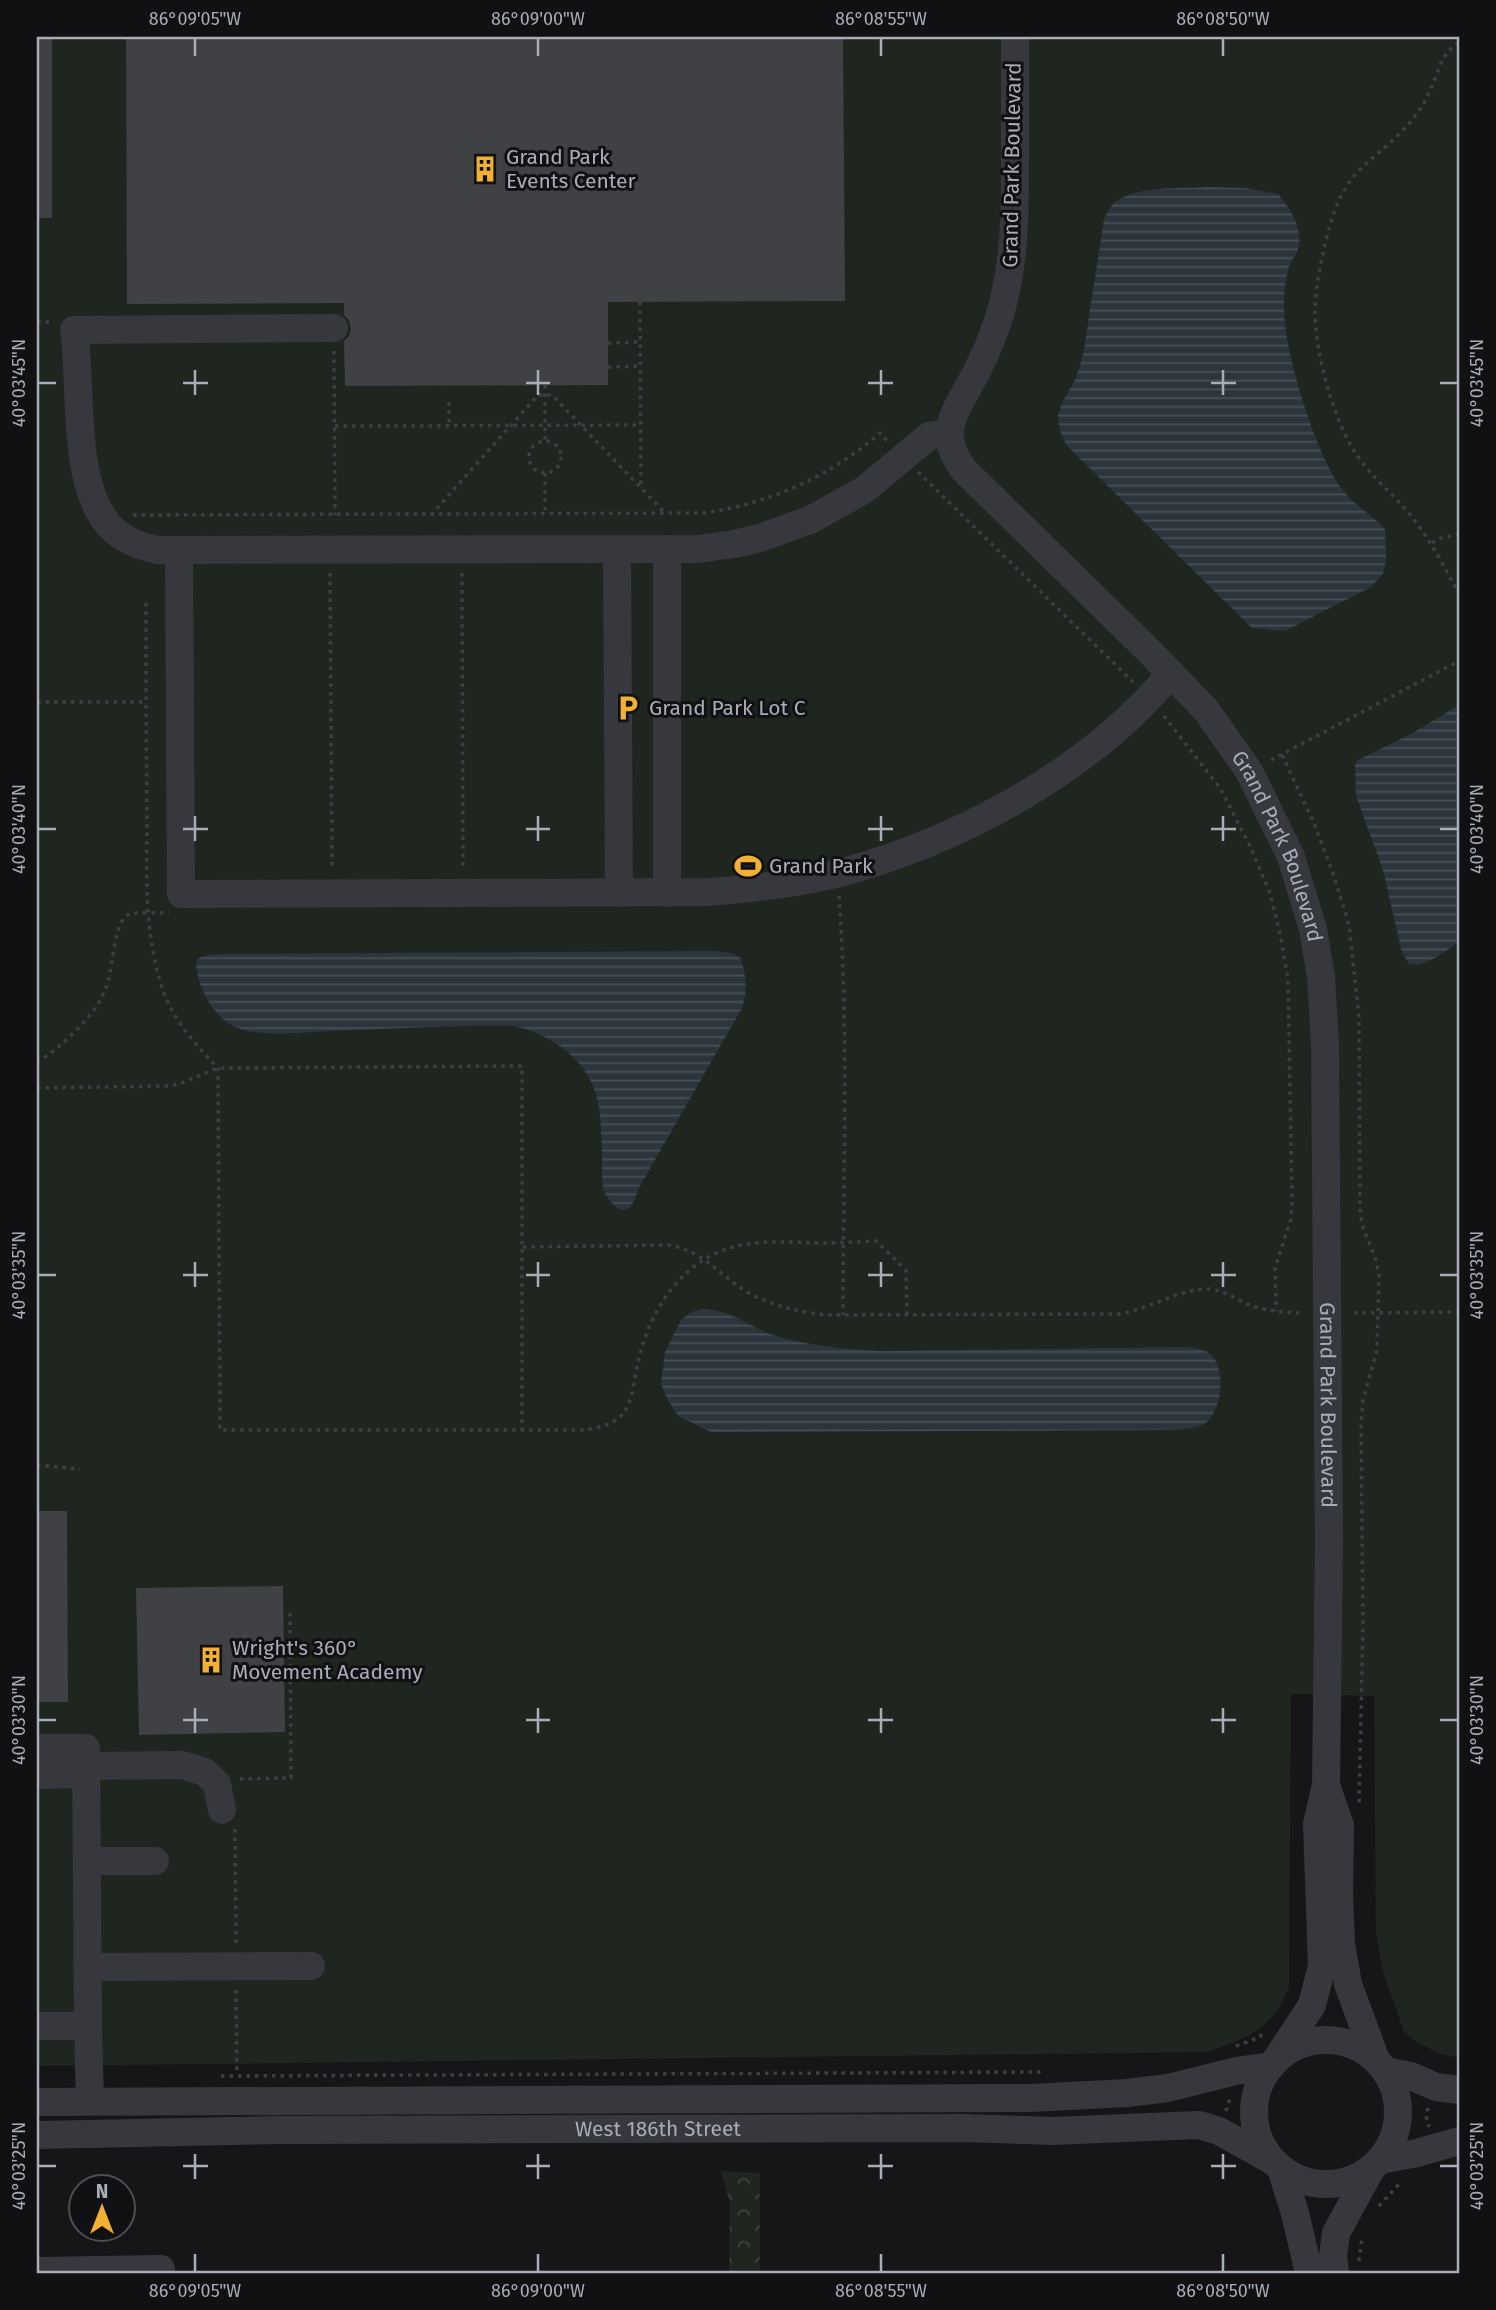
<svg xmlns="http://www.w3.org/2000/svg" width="1496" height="2310" font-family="'Fira Sans',sans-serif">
<defs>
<pattern id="forest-crowns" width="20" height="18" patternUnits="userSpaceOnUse" patternTransform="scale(1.75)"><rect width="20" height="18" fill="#1e261f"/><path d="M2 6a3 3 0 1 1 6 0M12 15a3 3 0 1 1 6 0" fill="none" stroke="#3c433d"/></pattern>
<pattern id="water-rules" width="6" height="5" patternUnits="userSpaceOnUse" patternTransform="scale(1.75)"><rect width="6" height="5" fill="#2c353c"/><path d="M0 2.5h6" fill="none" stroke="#485056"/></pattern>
</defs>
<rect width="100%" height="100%" fill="#161618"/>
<path fill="url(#forest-crowns)" d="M721,2171l39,2v100h-31l1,-69z"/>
<path fill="#1e261f" d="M37,37h1422v2021l-19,-4 -25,-13 -11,-9 -21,-61 -7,-39 -2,-236 -83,-2 -2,292c-15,43 -41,51 -81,66l-1171,14z"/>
<g fill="url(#water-rules)">
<path d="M1208,187l37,1 33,6c13,15 27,37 19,58 -3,6 -8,12 -9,19 -4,13 -4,29 -4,42 2,44 32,142 58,176 12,16 30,26 43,40l1,31 -3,14 -12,13 -86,44 -33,-3 -185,-182 -7,-15 -2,-16 4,-12 13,-23 8,-24 21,-137c3,-5 5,-11 9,-15 19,-19 69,-15 95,-17z"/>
<path d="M1459,705v237c-14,9 -33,26 -50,22l-7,-11 -19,-83 -27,-74 -1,-32 3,-4 53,-26z"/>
<path d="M716,951l14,2 10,4c6,17 8,33 2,51l-102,178c-3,5 -4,12 -7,17 -11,18 -25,-3 -30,-14 -2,-30 1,-69 -8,-98 -12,-35 -47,-58 -82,-65 -60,-1 -121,3 -181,5 -29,1 -76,8 -101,-6 -19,-11 -35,-41 -35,-63l4,-5 15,-3z"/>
<path d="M702,1309c28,0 46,17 71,26 35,11 71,14 108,16l303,-4c8,1 19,1 26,7 17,14 12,59 -6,70 -11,6 -26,5 -38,6l-455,2 -33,-16 -10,-16 -7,-16 4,-32 16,-32 10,-8z"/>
</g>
<g fill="#404145">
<rect x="37" y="37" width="15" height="181"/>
<path d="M126,37h717l2,264 -237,1v83l-263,1 -1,-45 5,-5 2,-7 -2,-9 -5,-5v-12l-217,1z"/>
<path d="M37,1511h30l1,191h-31z"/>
<path d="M283,1586l2,146 -146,3 -3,-147z"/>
</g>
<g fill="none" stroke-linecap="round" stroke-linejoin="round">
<g stroke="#3d3f44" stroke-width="3.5" stroke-dasharray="3.5 5" stroke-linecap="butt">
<path d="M1459,43c-18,9 -21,31 -29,48 -7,15 -16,28 -27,39 -18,20 -42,33 -56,56 -11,16 -16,35 -21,54 -5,22 -10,45 -11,68 -1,42 18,111 41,146 16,24 39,41 56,63 19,24 33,51 47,77"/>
<path d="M640,302l1,186"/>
<path d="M37,322h16"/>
<path d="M608,343l33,-1"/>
<path d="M334,351l1,164"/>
<path d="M608,367l33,-1"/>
<path d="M545,385v57"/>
<path d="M449,402v24"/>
<path d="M335,426l306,-1"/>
<circle cx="545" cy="457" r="16"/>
<path d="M918,472l215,210"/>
<path d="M545,473v42"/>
<path d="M133,515l571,-2c67,-10 125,-36 176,-80l8,9"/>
<path d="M431,515l107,-120h14l114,119"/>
<path d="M1432,543l9,-5 18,-4"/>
<path d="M330,573l2,297"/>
<path d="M462,573l1,297"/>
<path d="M146,603c0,69 0,138 1,207 0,60 -4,123 16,180 10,30 33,55 55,78l2,362h364c13,-2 29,-5 39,-16 10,-13 11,-35 15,-51 9,-46 38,-94 83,-112 31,-12 64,-9 96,-8 20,0 39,-1 59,-2l30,29 1,46"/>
<path d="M37,702h109"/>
<path d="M1164,716l56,72 29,56 21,49 11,45 7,42 4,219 -1,20 -16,49 1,43"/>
<path d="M1282,755l32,68 20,53 15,49 10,93 1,189 2,18 13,32 4,18 -2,75 -14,50 -2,24 2,199 -4,182"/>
<path d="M1271,760l188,-99"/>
<path d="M839,896c10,138 4,281 4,419"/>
<path d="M37,1062c23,-13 60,-48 69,-74 7,-17 7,-61 20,-72 7,-5 34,-3 43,-3"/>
<path d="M37,1088l131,-2 11,-2 39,-16 304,-2v363"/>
<path d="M523,1247l146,-2c35,6 50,30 78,47 24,14 53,20 79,23l293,-1c31,-5 59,-25 90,-25 17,1 30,13 46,18 14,4 29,5 44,6"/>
<path d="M1354,1313l105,-1"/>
<path d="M37,1465l43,4"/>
<path d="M240,1779l51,-1 -1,-169"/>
<path d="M235,1829l1,115"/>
<path d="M236,1990l1,85"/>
<path d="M1236,2046l22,-8 6,-5"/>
<path d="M221,2076l822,-4"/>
<path d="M1428,2108l-2,8 3,11"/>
<path d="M1226,2111l4,-12 -1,-4"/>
<path d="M1379,2206l23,-25"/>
<path d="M1359,2261l3,-24"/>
</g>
<g stroke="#37383d" stroke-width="28">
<path id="s1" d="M1015,37c0,41 0,82 0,123 0,56 0,110 -18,164 -6,17 -13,33 -21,49 -18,35 -42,59 -12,97l186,182 56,58 43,61 42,86 22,72 8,48 4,67 4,499 -3,242 -9,39 5,142 -10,39 -36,55"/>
<path d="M334,328l-260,2c8,54 -2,144 30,189 13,19 33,27 54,31l540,-1 36,-5 26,-6 52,-19 52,-29 65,-54 20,-4"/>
<path d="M617,550l2,343"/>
<path d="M179,551l2,343 529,-2c46,-4 93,-9 137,-21 119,-34 245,-102 324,-198"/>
<path d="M667,893v-344"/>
<path d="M37,1748h49l2,278 2,75"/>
<path d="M86,1766l96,-1 23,7 12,12 5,26"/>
<path d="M37,1775l49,-1"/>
<path d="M1326,1785l14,40 -1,70 2,49 7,40 28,76"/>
<path d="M87,1861h68"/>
<path d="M87,1967l224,-1"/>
<path d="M37,2026h51"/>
<circle cx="1326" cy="2112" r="72"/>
<path d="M1385,2071l26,5 25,11 23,3"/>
<path d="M37,2102l993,-4 97,-5 41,-5 68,-17 35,-5"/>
<path id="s2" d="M37,2135l244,-5 682,-2 89,3 147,-6 20,6 52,29"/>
<path d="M1380,2160l37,-7 42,-12"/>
<path d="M1281,2169l14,44 14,60"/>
<path d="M37,2271l124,-2"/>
<path d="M1335,2273l-2,-17 3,-23 35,-64"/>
</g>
</g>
<path fill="none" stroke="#a8adb8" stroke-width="2.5" d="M195,38v18M538,38v18M881,38v18M1223,38v18M195,370v25M538,370v25M881,370v25M1223,370v25M38,383h18M183,383h25M526,383h24M868,383h25M1211,383h25M1440,383h18M195,816v25M538,816v25M881,816v25M1223,816v25M38,829h18M183,829h25M526,829h24M868,829h25M1211,829h25M1440,829h18M195,1262v25M538,1262v25M881,1262v25M1223,1262v25M38,1275h18M183,1275h25M526,1275h24M868,1275h25M1211,1275h25M1440,1275h18M195,1708v25M538,1708v25M881,1708v25M1223,1708v25M38,1720h18M183,1720h25M526,1720h24M868,1720h25M1211,1720h25M1440,1720h18M195,2154v25M538,2154v25M881,2154v25M1223,2154v25M38,2166h18M183,2166h25M526,2166h24M868,2166h25M1211,2166h25M1440,2166h18M195,2254v18M538,2254v18M881,2254v18M1223,2254v18"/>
<defs>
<g id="building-bare" transform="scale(2.1)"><path d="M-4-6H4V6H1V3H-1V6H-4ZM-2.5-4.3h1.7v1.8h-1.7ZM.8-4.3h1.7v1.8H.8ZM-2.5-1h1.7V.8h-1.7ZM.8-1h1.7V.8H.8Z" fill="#f2b134" stroke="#111113" stroke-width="2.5" paint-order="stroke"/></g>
<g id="parking-bare" transform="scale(2.1)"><path d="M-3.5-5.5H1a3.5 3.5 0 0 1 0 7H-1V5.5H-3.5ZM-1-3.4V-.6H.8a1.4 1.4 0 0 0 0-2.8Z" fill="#f2b134" stroke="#111113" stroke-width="2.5" paint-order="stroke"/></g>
<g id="stadium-bare" transform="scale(2.1)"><path d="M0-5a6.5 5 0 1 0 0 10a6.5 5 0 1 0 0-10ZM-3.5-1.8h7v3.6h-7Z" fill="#f2b134" stroke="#111113" stroke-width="2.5" paint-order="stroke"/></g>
</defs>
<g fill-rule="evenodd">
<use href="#building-bare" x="485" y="169"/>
<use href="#parking-bare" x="628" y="708"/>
<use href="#stadium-bare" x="748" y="866"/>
<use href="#building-bare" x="211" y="1660"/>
</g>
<g text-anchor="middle" stroke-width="6" stroke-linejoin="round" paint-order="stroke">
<g font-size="21" fill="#a8adb8" stroke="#111113" text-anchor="start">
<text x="506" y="164">Grand Park<tspan x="506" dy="24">Events Center</tspan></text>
<text x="649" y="715">Grand Park Lot C</text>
<text x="769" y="873">Grand Park</text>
<text x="232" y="1655">Wright's 360°<tspan x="232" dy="24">Movement Academy</tspan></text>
</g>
<g font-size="21" fill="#a8adb8" stroke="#111113">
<text transform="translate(1012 165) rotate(-89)" y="7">Grand Park Boulevard</text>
<text dy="7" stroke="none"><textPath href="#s1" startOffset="945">Grand Park Boulevard</textPath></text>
<text dy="7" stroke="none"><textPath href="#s1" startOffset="1512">Grand Park Boulevard</textPath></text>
<text dy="7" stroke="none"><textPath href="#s2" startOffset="621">West 186th Street</textPath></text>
</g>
</g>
<rect width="1496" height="2310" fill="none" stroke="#111113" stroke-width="77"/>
<g transform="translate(102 2208)"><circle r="33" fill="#111113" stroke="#4d4f55" stroke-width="2"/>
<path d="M0-5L12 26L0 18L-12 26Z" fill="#f2b134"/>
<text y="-10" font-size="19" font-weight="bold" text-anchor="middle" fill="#a8adb8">N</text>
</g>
<rect x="38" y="38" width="1420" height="2234" fill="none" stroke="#a8adb8" stroke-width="2.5"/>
<g font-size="18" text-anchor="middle" fill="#a8adb8">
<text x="195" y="25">86°09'05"W</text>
<text x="538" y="25">86°09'00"W</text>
<text x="881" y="25">86°08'55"W</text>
<text x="1223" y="25">86°08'50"W</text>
<text transform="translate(19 383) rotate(-90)" y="6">40°03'45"N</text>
<text transform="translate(1477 383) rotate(-90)" y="6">40°03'45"N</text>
<text transform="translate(19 829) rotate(-90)" y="6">40°03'40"N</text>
<text transform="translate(1477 829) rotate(-90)" y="6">40°03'40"N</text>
<text transform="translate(19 1275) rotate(-90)" y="6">40°03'35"N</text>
<text transform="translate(1477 1275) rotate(-90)" y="6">40°03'35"N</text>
<text transform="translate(19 1720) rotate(-90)" y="6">40°03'30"N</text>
<text transform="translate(1477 1720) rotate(-90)" y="6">40°03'30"N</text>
<text transform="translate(19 2166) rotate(-90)" y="6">40°03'25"N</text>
<text transform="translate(1477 2166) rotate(-90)" y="6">40°03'25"N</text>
<text x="195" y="2297">86°09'05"W</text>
<text x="538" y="2297">86°09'00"W</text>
<text x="881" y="2297">86°08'55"W</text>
<text x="1223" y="2297">86°08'50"W</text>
</g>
</svg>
